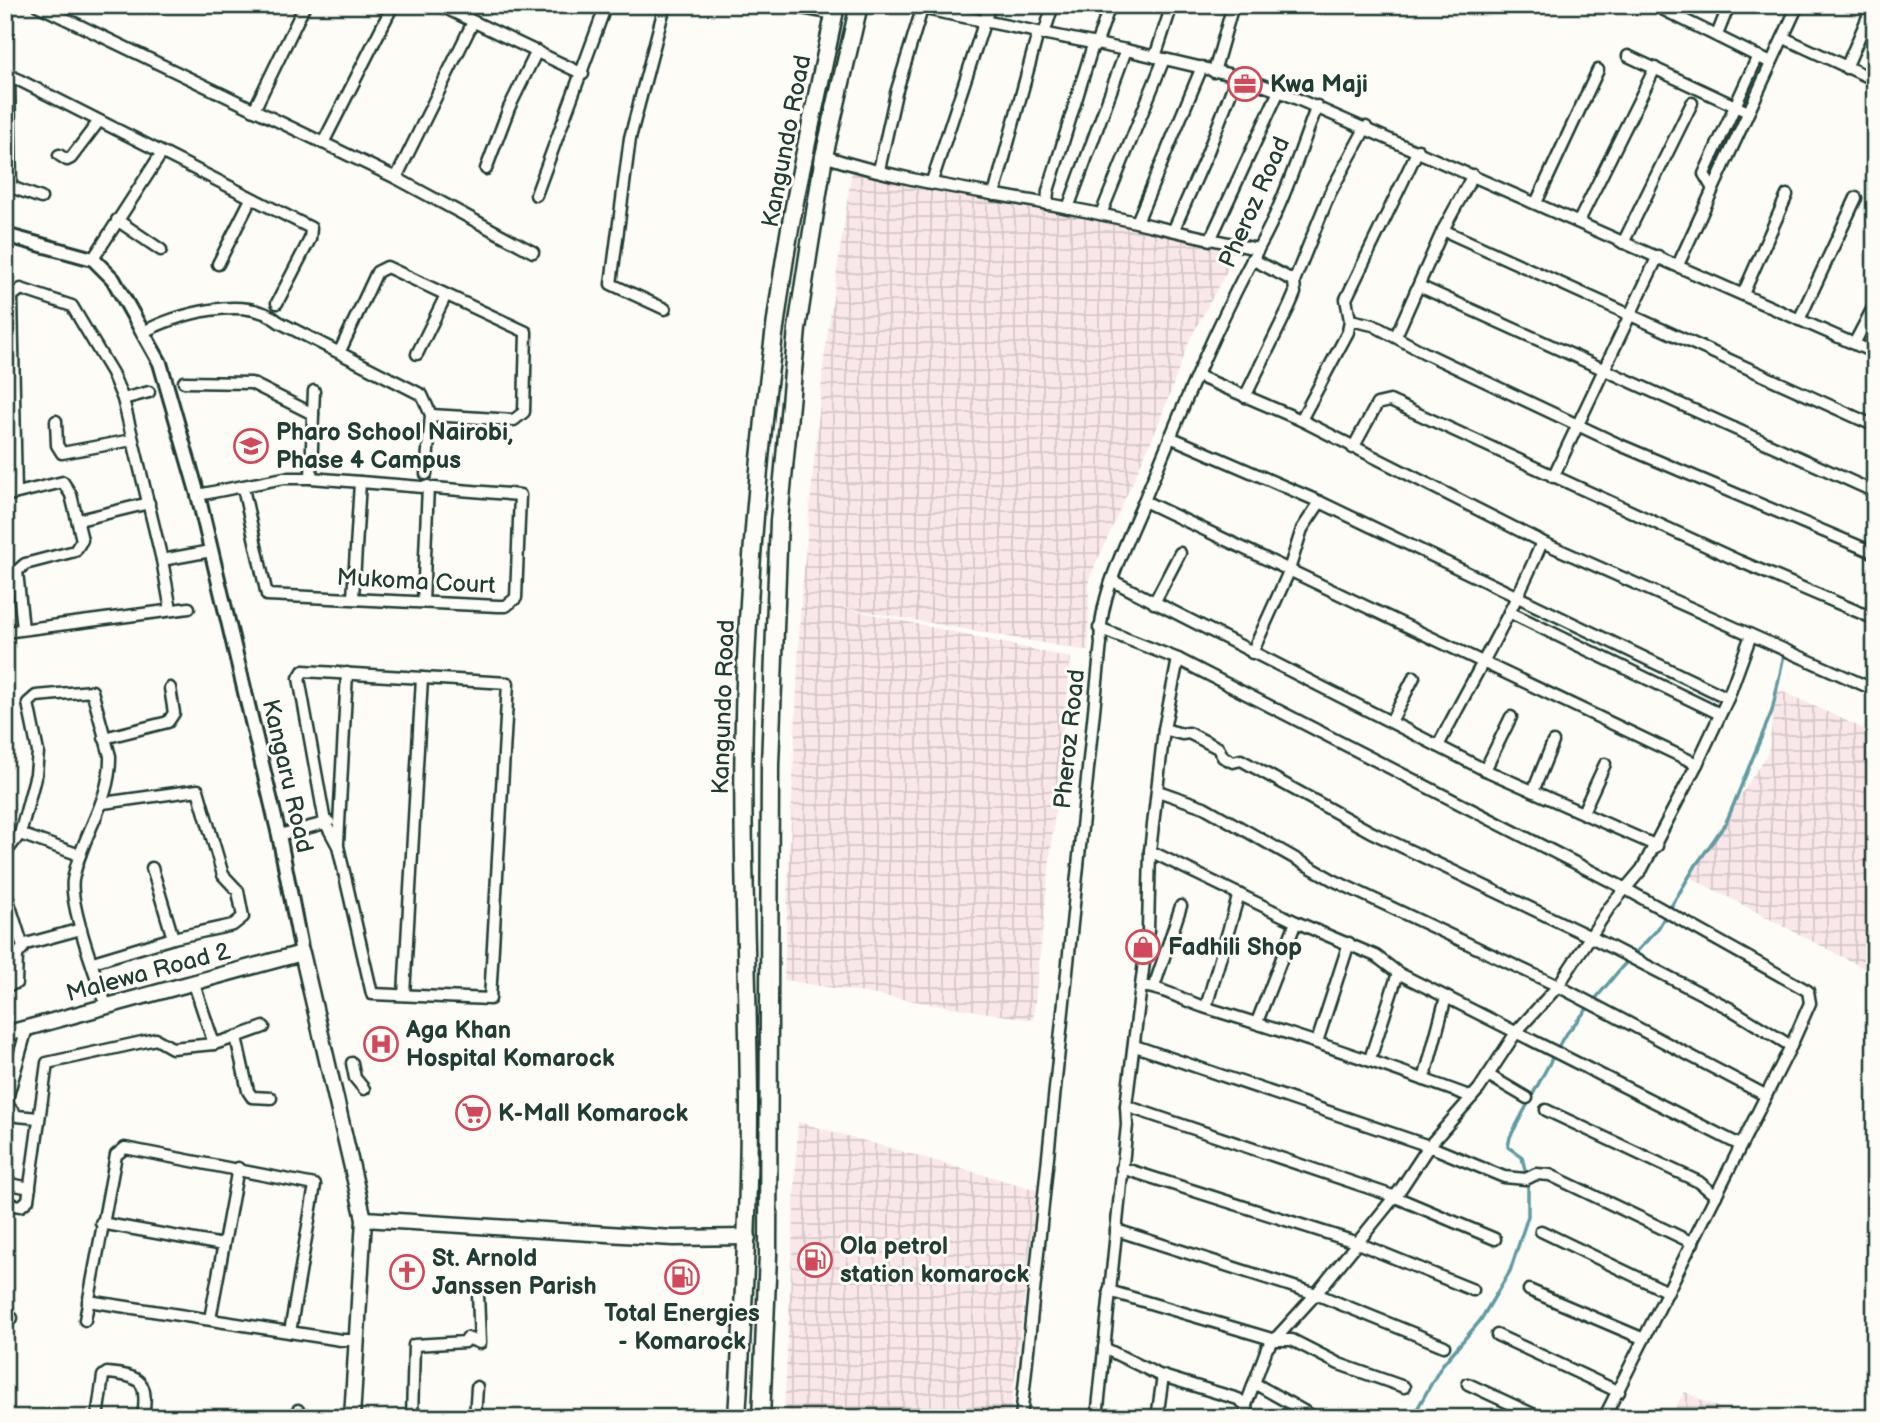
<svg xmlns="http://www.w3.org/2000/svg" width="1880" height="1423" font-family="'Balsamiq Sans',sans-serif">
<defs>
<pattern id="industrial-grid" width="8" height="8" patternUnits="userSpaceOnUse" patternTransform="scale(1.75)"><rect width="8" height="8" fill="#f9e7e9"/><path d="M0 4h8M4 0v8" fill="none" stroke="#d5c7c8"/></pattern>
</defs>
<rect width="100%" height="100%" fill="#fdfcf7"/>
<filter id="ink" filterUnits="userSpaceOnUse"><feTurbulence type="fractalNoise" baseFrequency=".0143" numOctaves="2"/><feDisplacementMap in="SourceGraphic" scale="14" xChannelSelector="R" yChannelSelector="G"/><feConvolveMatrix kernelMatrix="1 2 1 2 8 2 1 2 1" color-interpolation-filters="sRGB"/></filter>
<g filter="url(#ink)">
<g fill="url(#industrial-grid)">
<path d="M852,170l377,77 2,16 -41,76 -32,86 -69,154 -1,72 -258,-46 241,53 -38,362 -249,-40 17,-380 23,-241z"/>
<path d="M1777,689l98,45v240l-187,-98 80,-123z"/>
<path d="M798,1122l239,68 -27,228h-226z"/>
<path d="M1685,1392l55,26h-71z"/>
</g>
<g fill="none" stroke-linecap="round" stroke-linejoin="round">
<path stroke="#609ba2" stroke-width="3.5" d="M1412,1418l30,-53 38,-44 30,-50 18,-55v-33l-6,-26 -14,-10 2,-10 53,-99 58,-70 36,-38 39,-65 30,-42 46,-112 12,-56"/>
<g stroke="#1f3d34" stroke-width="15">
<g id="minor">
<path d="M37,5l359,173 137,74"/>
<path d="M439,5l144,69"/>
<path d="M665,5l-35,133 -19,146 54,25"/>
<path d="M785,5l50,9"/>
<path d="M905,5l221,45 111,26 42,15 596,262"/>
<path d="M1654,5l117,58"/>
<path d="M1044,34l9,-29"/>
<path d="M1717,35l12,-30"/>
<path d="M1784,38l91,42"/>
<path d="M1096,45l14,-40"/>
<path d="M1628,56l120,56"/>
<path d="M1155,57l17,-52"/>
<path d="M1846,68l27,-63"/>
<path d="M1214,72l19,-67"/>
<path d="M254,110l51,-105"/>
<path d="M323,143l70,-138"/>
<path d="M59,155l8,5 4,-2 28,-37"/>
<path d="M824,156c80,26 163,36 246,52 63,12 125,29 188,41"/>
<path d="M486,169l23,-61 28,-57"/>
<path d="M879,170l17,-77 26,-84"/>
<path d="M396,178l77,-156"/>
<path d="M931,184l59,-179"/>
<path d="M1713,189l-9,-15 54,-118"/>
<path d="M536,195l70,-190"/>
<path d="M994,195l44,-162"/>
<path d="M41,198l-30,-11 -2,-112 302,153 -1,11 -33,64"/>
<path d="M1536,203l62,-133"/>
<path d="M1047,204l1,-13 45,-146"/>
<path d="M1068,208l58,-158"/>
<path d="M1101,214l63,-155"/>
<path d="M117,220l44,30"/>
<path d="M1579,221l76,-153"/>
<path d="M1137,222l65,-155"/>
<path d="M1174,229l33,-75 30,-78"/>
<path d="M1443,230l432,196"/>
<path d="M1210,240l69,-149"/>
<path d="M1623,243l69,-140"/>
<path d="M93,259l68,-105"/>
<path d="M1252,259l42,22"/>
<path d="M218,264l33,-65"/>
<path d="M1678,265l120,-260"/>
<path d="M1419,286l456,206"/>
<path d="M1743,294l44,-99"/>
<path d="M1350,320l23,5 52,28 195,92 255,108"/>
<path d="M1799,320l57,-122"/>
<path d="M142,333c33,-19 105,-39 137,-11l143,73 9,20 -5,59"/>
<path d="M1396,336l47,-106 30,-55"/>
<path d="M1854,344l21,-40"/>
<path d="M340,351l37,-79 10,-5 139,65 -2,80 -10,8 -83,-5"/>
<path d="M417,354l29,-59"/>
<path d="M1198,376l103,44 241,122 333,148"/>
<path d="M184,382l67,1 62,31 -2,64"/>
<path d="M1245,397l44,-90 6,-14 -1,-12 36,-88 36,-66"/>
<path d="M123,399l26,-7"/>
<path d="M313,414l1,-23"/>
<path d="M1301,420l47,-88 2,-12 -4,-21 72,-149"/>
<path d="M56,421l1,24 5,8 70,-13"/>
<path d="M1170,437l150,65 408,196"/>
<path d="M1353,448l24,-44 13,-3 349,160 136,58"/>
<path d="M1553,477l105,-221"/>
<path d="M16,493l-4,-197 9,-7 51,17 40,67 11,26 39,161 9,50"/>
<path d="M198,495l86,-17h27l209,17 -4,103 -10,8h-8l-231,-11 -24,-107"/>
<path d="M5,496l58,-14 8,13 11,45 -7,11 -50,13 -8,7 6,58"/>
<path d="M1144,501l553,263"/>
<path d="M79,520l70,-17"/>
<path d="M162,560l49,-9"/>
<path d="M1113,581l372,189 172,76"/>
<path d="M353,598l7,-116"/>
<path d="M423,602l5,-116"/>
<path d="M1154,603l26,-50"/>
<path d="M1509,612l211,102"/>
<path d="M1099,628l79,31 446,229 184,103 2,12 -19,43 -187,372"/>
<path d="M5,632l184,-24"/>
<path d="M1252,653l35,-77 15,-47 18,-27"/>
<path d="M303,671l205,12 -18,316 -118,-5 -34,-148 -13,-24 -26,-144z"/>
<path d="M1391,722l23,-45"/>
<path d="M1164,729l18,5 7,-1 29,15 5,9 10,5 8,-2 130,72 220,105 138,71 62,38"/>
<path d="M104,738l64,-16 6,-9 -4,-25"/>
<path d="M1438,746c35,-68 75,-134 104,-204"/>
<path d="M1485,770l26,-53"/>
<path d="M1534,789l19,-47"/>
<path d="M1158,791l46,16 129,73 225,106 207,109"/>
<path d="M1583,812l22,-48"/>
<path d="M20,834l60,21"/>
<path d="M279,835l50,-13"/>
<path d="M338,843l9,-170"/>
<path d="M1150,851l146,71 80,34 22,17 -28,86"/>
<path d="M5,866l2,-15 13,-17 16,-60 2,-22 -10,-49 8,-7 56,-5 18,65c1,46 -29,80 -37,124 -4,25 24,99 33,125"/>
<path d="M152,868l21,70"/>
<path d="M5,890l18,57"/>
<path d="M93,962l80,-24 60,-13 10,-8 -5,-26 -15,-16 -25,-85 -95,13"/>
<path d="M1398,973l48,24"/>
<path d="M194,984l20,60 22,-7 12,54 4,6 19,1"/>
<path d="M5,986l11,-3 1,-28 9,-11 55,-15"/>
<path d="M1141,986c23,2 43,15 66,22 89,27 177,57 265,89"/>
<path d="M1154,987l27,-81"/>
<path d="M404,995l18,-317"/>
<path d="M1206,1007l33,-113"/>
<path d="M1257,1022l39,-100"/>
<path d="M27,1028l-20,71 1,7 9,10 21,2"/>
<path d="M236,1037l28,-10"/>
<path d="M1317,1042l32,-99"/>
<path d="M1135,1046l294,100 75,31 22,2 10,-5 14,1 143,68"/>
<path d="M352,1063l3,15 9,11"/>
<path d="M1488,1075l39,23"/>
<path d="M1424,1080l22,-83 294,148"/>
<path d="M1126,1106l267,90 102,43"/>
<path d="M1546,1110l153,72 17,14"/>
<path d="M1122,1168l233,74 118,48"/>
<path d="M5,1183l25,5"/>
<path d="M5,1204l16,2 7,-6 19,-137 109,-24 16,9 42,-4"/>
<path d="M101,1223l122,22"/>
<path d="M1116,1230l200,64 -49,54 -21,57"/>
<path d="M1541,1231l127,61"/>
<path d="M1529,1290l115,49"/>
<path d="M1109,1291l166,49h17l47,24 65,23"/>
<path d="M88,1301l253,39h15"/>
<path d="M5,1317l7,1"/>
<path d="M210,1319l28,-151"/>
<path d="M85,1320l31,-165 9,-7 190,37 -25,147"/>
<path d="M1497,1335l122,57"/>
<path d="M1444,1346l-128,-52 84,-104 29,-44 50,-57 38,-58 41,-45 51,-78 33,-39 55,-105 31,-66 23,-63"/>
<path d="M1104,1348l55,27 79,24 8,6 1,13"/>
<path d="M1254,1383l62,35"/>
<path d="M1468,1384l73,34"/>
<path d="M97,1418l6,-42 4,-3c36,3 41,9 36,45"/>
<path d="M223,1418v-1"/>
<path d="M296,1418l2,-8"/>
<path d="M412,1418l2,-73 51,-3 2,-4 13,5 -2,-49"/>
<path d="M475,1418l2,-31"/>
<path d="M1021,1418l80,-775c-5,-41 29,-108 45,-147 34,-83 69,-168 112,-247 25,-44 41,-96 59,-143"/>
<path d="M1097,1418l30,-293 -1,-19 22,-176 2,-79 14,-122 14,-70"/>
<path d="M1157,1418l6,-42"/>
</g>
</g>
<g stroke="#1f3d34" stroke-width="18">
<path id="tertiary" d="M5,235l88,24 20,20 47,84 38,132 81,340 23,118"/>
</g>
<g stroke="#1f3d34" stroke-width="19">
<g id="secondary">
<path d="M5,1034l297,-81 62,266 -12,199"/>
<path d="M364,1219l309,19 75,-1"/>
</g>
</g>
<g stroke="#1f3d34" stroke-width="21">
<g id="trunk">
<path d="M737,1418c6,-105 12,-209 12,-314 -1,-154 -11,-309 -2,-464 6,-121 17,-242 35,-362 13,-91 36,-182 54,-273"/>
<path d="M761,1418l7,-163 2,-490 9,-244 18,-192 12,-79 15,-94 35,-151"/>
</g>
</g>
<use href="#minor" stroke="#fdfcf7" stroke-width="10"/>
<use href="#tertiary" stroke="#fdfcf7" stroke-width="12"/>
<use href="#secondary" stroke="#fdfcf7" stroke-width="14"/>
<use href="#trunk" stroke="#fdfcf7" stroke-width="16"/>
</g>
</g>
<defs>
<g id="office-ring" transform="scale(1.75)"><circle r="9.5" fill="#fdfcf7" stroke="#d1495b" stroke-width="1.5"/><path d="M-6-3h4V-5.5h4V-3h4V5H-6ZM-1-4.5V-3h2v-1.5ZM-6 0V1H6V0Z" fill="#d1495b"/></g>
<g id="school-ring" transform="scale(1.75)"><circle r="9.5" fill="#fdfcf7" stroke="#d1495b" stroke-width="1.5"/><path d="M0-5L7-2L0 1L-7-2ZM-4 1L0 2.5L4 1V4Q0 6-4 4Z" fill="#d1495b"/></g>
<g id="shop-ring" transform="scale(1.75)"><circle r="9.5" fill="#fdfcf7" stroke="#d1495b" stroke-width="1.5"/><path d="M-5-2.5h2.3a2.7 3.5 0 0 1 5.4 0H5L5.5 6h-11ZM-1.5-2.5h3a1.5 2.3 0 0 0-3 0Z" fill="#d1495b"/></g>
<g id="hospital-ring" transform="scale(1.75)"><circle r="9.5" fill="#fdfcf7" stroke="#d1495b" stroke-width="1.5"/><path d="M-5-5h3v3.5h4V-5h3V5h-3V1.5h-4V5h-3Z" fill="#d1495b"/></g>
<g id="supermarket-ring" transform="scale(1.75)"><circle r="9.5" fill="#fdfcf7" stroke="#d1495b" stroke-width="1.5"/><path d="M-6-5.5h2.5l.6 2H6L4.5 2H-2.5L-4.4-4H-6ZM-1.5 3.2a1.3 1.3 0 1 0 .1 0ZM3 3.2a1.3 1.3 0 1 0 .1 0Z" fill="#d1495b"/></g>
<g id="fuel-ring" transform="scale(1.75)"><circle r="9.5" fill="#fdfcf7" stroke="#d1495b" stroke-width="1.5"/><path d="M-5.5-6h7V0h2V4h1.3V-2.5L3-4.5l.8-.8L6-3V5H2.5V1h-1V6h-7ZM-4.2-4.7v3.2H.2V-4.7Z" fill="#d1495b"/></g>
<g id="church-ring" transform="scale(1.75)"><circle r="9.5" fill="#fdfcf7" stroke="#d1495b" stroke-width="1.5"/><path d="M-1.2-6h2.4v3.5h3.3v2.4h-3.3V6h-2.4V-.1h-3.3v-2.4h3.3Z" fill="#d1495b"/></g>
</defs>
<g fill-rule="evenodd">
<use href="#office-ring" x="1245" y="84"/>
<use href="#school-ring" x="251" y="446"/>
<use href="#shop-ring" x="1143" y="947"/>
<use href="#hospital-ring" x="381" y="1044"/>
<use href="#supermarket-ring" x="473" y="1113"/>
<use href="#fuel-ring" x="815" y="1260"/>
<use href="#church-ring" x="407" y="1272"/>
<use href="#fuel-ring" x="682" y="1277"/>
</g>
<g text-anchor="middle" stroke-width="6" stroke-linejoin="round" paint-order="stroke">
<g font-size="24" font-weight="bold" fill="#1f3d34" stroke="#fdfcf7" text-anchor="start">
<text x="1270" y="92">Kwa Maji</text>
<text x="276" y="440">Pharo School Nairobi,<tspan x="276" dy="28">Phase 4 Campus</tspan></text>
<text x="1168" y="955">Fadhili Shop</text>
<text x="406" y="1038">Aga Khan<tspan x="406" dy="28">Hospital Komarock</tspan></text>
<text x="498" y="1121">K-Mall Komarock</text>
<text x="840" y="1254">Ola petrol<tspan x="840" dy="28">station komarock</tspan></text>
<text x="432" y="1266">St. Arnold<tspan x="432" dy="28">Janssen Parish</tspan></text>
<text x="682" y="1321" text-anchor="middle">Total Energies<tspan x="682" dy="28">- Komarock</tspan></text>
</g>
<g font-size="24" fill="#1f3d34" stroke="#fdfcf7">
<text transform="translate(786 141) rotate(-79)" y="8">Kangundo Road</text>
<text transform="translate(1254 202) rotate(-66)" y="8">Pheroz Road</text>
<text transform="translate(416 581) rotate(3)" y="8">Mukoma Court</text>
<text transform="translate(723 707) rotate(-88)" y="8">Kangundo Road</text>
<text transform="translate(1069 739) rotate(-84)" y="8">Pheroz Road</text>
<text transform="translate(288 776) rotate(77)" y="8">Kangaru Road</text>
<text transform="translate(148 972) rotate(-15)" y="8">Malewa Road 2</text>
</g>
</g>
<rect width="1880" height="1423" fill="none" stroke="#fdfcf7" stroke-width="28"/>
<rect x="14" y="14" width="1852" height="1395" fill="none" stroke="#1f3d34" stroke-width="2.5" filter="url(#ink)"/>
</svg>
